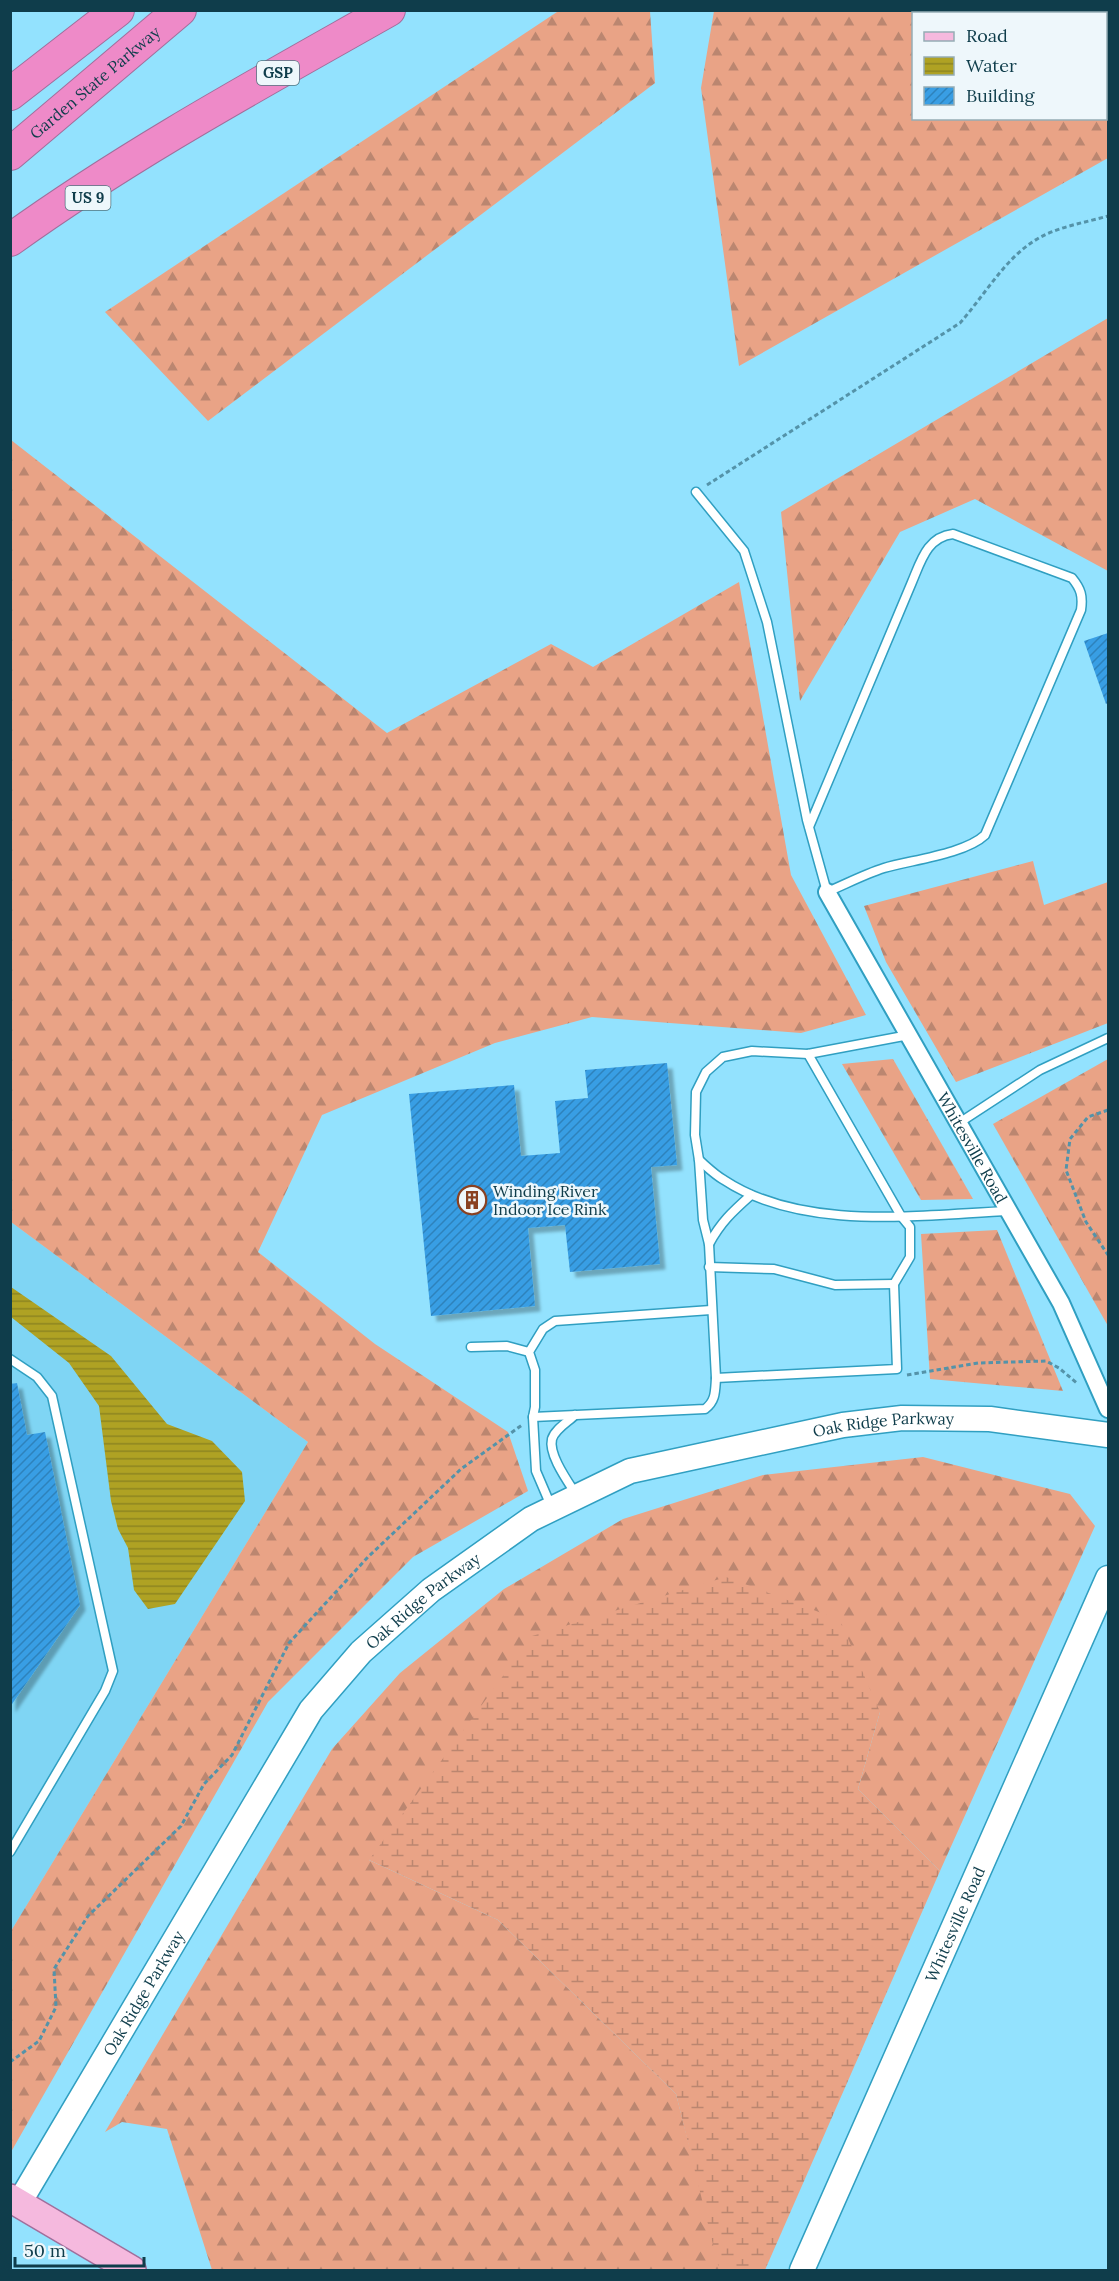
<svg xmlns="http://www.w3.org/2000/svg" width="1119" height="2281" font-family="Lora,serif">
<defs>
<pattern id="forest-firs" width="22" height="20" patternUnits="userSpaceOnUse" patternTransform="scale(1.5)"><rect width="22" height="20" fill="#e9a386"/><path d="M5 1l3.5 6h-7zM16 11l3.5 6h-7z" fill="#bb8670"/></pattern>
<pattern id="wetland-marsh" width="20" height="14" patternUnits="userSpaceOnUse" patternTransform="scale(1.5)"><rect width="20" height="14" fill="#e9a386"/><path d="M1 5h8M5 5V1M11 12h8M15 12V8" fill="none" stroke="#bb8670"/></pattern>
<pattern id="water-rules" width="6" height="5" patternUnits="userSpaceOnUse" patternTransform="scale(1.5)"><rect width="6" height="5" fill="#afa223"/><path d="M0 2.5h6" fill="none" stroke="#8d8520"/></pattern>
<pattern id="building-hatch" width="6" height="6" patternUnits="userSpaceOnUse" patternTransform="scale(1.5)"><rect width="6" height="6" fill="#399ee4"/><path d="M-1 1l2-2M0 6l6-6M5 7l2-2" fill="none" stroke="#2e82bb"/></pattern>
<filter id="shadow"><feDropShadow dx="5.5" dy="5.5" stdDeviation="1.5" flood-color="#0004"/></filter>
</defs>
<rect width="100%" height="100%" fill="#93e2fe"/>
<path fill="#7fd5f4" d="M11,1222l297,220 -297,489z"/>
<g fill="url(#forest-firs)" fill-rule="evenodd">
<path d="M560,10l90,1 5,72 -447,338 -103,-109z"/>
<path d="M714,11h394v147l-369,208 -38,-278zM914,14h192v104h-192z"/>
<path d="M1108,318v253l-133,-72 -75,33 -100,169 -19,-189z"/>
<path d="M11,440l376,293 164,-89 42,23 146,-85 52,293 75,140 -65,18 -209,-16 -97,26 -173,72 -64,137 117,92 133,88 20,59 -115,66 -145,145 -257,450v-221l297,-489 -297,-220z"/>
<path d="M1033,861l11,44 64,-23v141l-152,59 -70,-120 -22,-56z"/>
<path d="M893,1059l80,140 -52,1 -79,-136z"/>
<path d="M1108,1059v267l-115,-202z"/>
<path d="M997,1230l66,161 -133,-12 -9,-145z"/>
<path d="M923,1457l147,37 25,32 -155,345 -82,-82 22,-77 -511,148 129,60 178,174 45,176h-509l-45,-141 -45,-7 -17,10 227,-383 68,-76 104,-84 119,-70 140,-44z"/>
</g>
<path fill="url(#wetland-marsh)" d="M726,1577l114,43 40,92 -22,77 82,82 -175,399 -46,-1 -43,-175 -178,-174 -129,-60 163,-224z"/>
<path fill="url(#water-rules)" d="M11,1287l100,69 56,68 45,17 30,31 3,29 -70,103 -27,5 -14,-19 -6,-42 -10,-19 -7,-28 -12,-95 -30,-43 -58,-46z"/>
<g fill="url(#building-hatch)" filter="url(#shadow)">
<path d="M1108,633v70l-2,1 -22,-63z"/>
<path d="M667,1063l10,102 -26,2 9,97 -90,8 -5,-47 -37,3 7,78 -104,10 -22,-222 105,-9 7,71 39,-3 -5,-52 33,-3 -3,-28z"/>
<path d="M17,1383l10,52 18,-3 35,173 -70,102v-323z"/>
</g>
<g fill="none" stroke-linecap="round" stroke-linejoin="round">
<g stroke="#309fc1" stroke-width="11">
<g id="lane">
<path d="M696,492l48,59 23,71 40,198 20,72c19,-8 38,-18 57,-24 27,-8 81,-14 101,-33l96,-225c2,-14 0,-21 -9,-32l-119,-44c-26,3 -32,27 -41,48l-103,245"/>
<path d="M959,1123l81,-53 68,-32"/>
<path d="M699,1160c8,7 16,15 25,20 79,52 195,35 285,31"/>
<path d="M709,1244c12,-22 23,-32 42,-49"/>
<path d="M709,1267l65,2 61,16 59,-1"/>
<path d="M471,1347l36,-1 22,6"/>
<path d="M10,1359l27,18 15,19 61,275 -8,20 -95,161"/>
<path d="M716,1378l181,-9 -3,-85 16,-27v-30l-9,-11 -93,-162"/>
<path d="M575,1415c-7,7 -20,14 -23,24 -4,16 17,44 25,57"/>
<path d="M533,1417l172,-8c11,-8 10,-18 11,-31l-7,-134 -6,-24 -4,-60 -4,-25 1,-43 10,-20 17,-15 29,-6 56,3 101,-19"/>
<path d="M551,1506l-15,-35 -3,-54 2,-10v-37l-6,-18 14,-23 12,-8 156,-11"/>
</g>
</g>
<g stroke="#309fc1" stroke-width="20">
<g id="street">
<path id="s1" d="M827,892l234,411 47,106"/>
</g>
</g>
<g stroke="#309fc1" stroke-width="27">
<g id="secondary">
<path id="s2" d="M19,2203l292,-493 50,-58 70,-62 100,-71 99,-48 213,-46 59,-7 88,1 118,16"/>
<path id="s3" d="M802,2270l306,-692"/>
</g>
</g>
<g stroke="#a06f9c" stroke-width="30">
<path id="primary" d="M10,2198l122,72"/>
</g>
<g stroke="#a06f9c" stroke-width="34">
<g id="highway">
<path d="M10,94l108,-84"/>
<path id="s4" d="M10,154l170,-144"/>
<path d="M10,240c121,-87 250,-157 379,-230"/>
</g>
</g>
<g stroke="#5493a9" stroke-width="3" stroke-dasharray="4.5 3" stroke-linecap="butt">
<path d="M707,485l253,-162c23,-26 45,-64 74,-82 21,-14 50,-18 74,-25"/>
<path d="M1108,1110l-20,7 -18,22 -4,31 20,52 22,33"/>
<path d="M907,1375l71,-12 68,-2 13,7 19,16"/>
<path d="M10,2062l29,-21 17,-34 -2,-38 34,-53 93,-90 23,-42 28,-29 57,-112 79,-86 93,-88 61,-44"/>
</g>
<use href="#lane" stroke="#fff" stroke-width="8"/>
<use href="#street" stroke="#fff" stroke-width="16"/>
<use href="#secondary" stroke="#fff" stroke-width="24"/>
<use href="#primary" stroke="#f5b9de" stroke-width="27"/>
<use href="#highway" stroke="#ee8ac8" stroke-width="32"/>
</g>
<defs>
<g id="building-ring" transform="scale(1.5)"><circle r="9.5" fill="#eef7fb" stroke="#894121" stroke-width="1.5"/><path d="M-4-6H4V6H1V3H-1V6H-4ZM-2.5-4.3h1.7v1.8h-1.7ZM.8-4.3h1.7v1.8H.8ZM-2.5-1h1.7V.8h-1.7ZM.8-1h1.7V.8H.8Z" fill="#894121"/></g>
</defs>
<g fill-rule="evenodd">
<use href="#building-ring" x="472" y="1200"/>
</g>
<g text-anchor="middle" stroke-width="5" stroke-linejoin="round" paint-order="stroke">
<g fill="#eef7fb" stroke="#527580" stroke-width="1.5">
<rect x="257" y="61" width="42" height="24" rx="4.5"/>
<rect x="65.5" y="186" width="45" height="24" rx="4.5"/>
</g>
<g font-size="15" font-weight="bold" fill="#0f3d4b">
<text x="278" y="78">GSP</text>
<text x="88" y="203">US 9</text>
</g>
<g font-size="16" fill="#0f3d4b" stroke="#eef7fb">
<text dy="6" stroke="none"><textPath href="#s4" startOffset="111">Garden State Parkway</textPath></text>
<text dy="6" stroke="none"><textPath href="#s1" startOffset="294">Whitesville Road</textPath></text>
<text dy="6" stroke="none"><textPath href="#s2" startOffset="1234">Oak Ridge Parkway</textPath></text>
<text dy="6" stroke="none"><textPath href="#s2" startOffset="730">Oak Ridge Parkway</textPath></text>
<text dy="6" stroke="none"><textPath href="#s3" startOffset="378">Whitesville Road</textPath></text>
<text dy="6" stroke="none"><textPath href="#s2" startOffset="244">Oak Ridge Parkway</textPath></text>
</g>
<g font-size="16" fill="#0f3d4b" stroke="#eef7fb" text-anchor="start">
<text x="493" y="1197">Winding River<tspan x="493" dy="18">Indoor Ice Rink</tspan></text>
</g>
</g>
<rect width="1119" height="2281" fill="none" stroke="#0f3d4b" stroke-width="24"/>
<rect x="912" y="12" width="195" height="108" fill="#eef7fb" stroke="#95adb5" stroke-width="1.5"/>
<rect x="924" y="32" width="30" height="9" fill="#f5b9de" stroke="#95adb5" stroke-width="1.5"/>
<text x="966" y="42" font-size="18" fill="#0f3d4b">Road</text>
<rect x="924" y="57" width="30" height="18" fill="url(#water-rules)" stroke="#95adb5" stroke-width="1.5"/>
<text x="966" y="72" font-size="18" fill="#0f3d4b">Water</text>
<rect x="924" y="87" width="30" height="18" fill="url(#building-hatch)" stroke="#95adb5" stroke-width="1.5"/>
<text x="966" y="102" font-size="18" fill="#0f3d4b">Building</text>
<path d="M15 2257v9h129v-9" fill="none" stroke="#0f3d4b" stroke-width="3"/>
<text x="24" y="2257" font-size="18" fill="#0f3d4b" stroke="#eef7fb" stroke-width="4.5" paint-order="stroke">50 m</text>
</svg>
